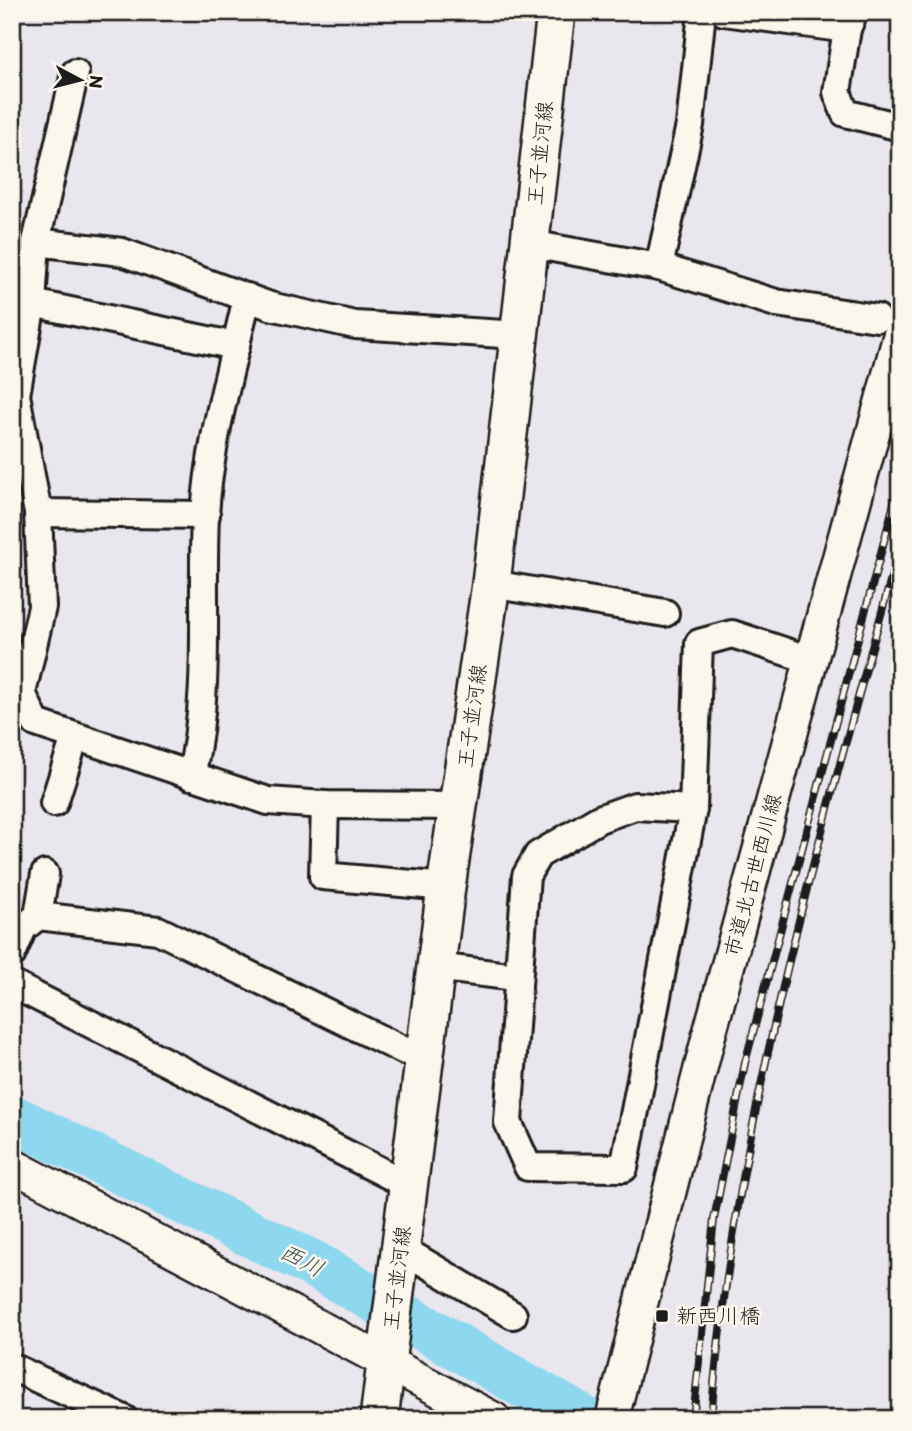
<svg xmlns="http://www.w3.org/2000/svg" width="912" height="1431" font-family="Itim,'Klee One',sans-serif">
<rect width="100%" height="100%" fill="#e9e6ed"/>
<filter id="ink" filterUnits="userSpaceOnUse"><feTurbulence type="fractalNoise" baseFrequency=".0143" numOctaves="2"/><feDisplacementMap in="SourceGraphic" scale="14" xChannelSelector="R" yChannelSelector="G"/><feConvolveMatrix kernelMatrix="1 2 1 2 8 2 1 2 1" color-interpolation-filters="sRGB"/></filter>
<g filter="url(#ink)">
<g fill="none" stroke-linecap="round" stroke-linejoin="round">
<path stroke="#8dd8ee" stroke-width="47" d="M12,1118l303,147 268,154"/>
<g stroke="#1c1c1c" stroke-width="32">
<g id="minor">
<path d="M724,12l123,17"/>
<path d="M854,12l-7,17 -10,63 8,21 55,14"/>
<path d="M75,73l-39,169 -4,61 -16,92 22,118 4,94 -20,86 14,30 232,78 57,4 134,1"/>
<path d="M36,242l86,10 148,54 85,19 165,10"/>
<path d="M530,244l129,23 117,36 101,15"/>
<path d="M659,267l31,-142 12,-113"/>
<path d="M12,303h20l204,43"/>
<path d="M38,513l168,2"/>
<path d="M491,584l174,29"/>
<path d="M191,776c20,-84 10,-174 14,-260 4,-74 26,-146 42,-219"/>
<path d="M54,803l21,-66"/>
<path d="M325,805l-2,71 123,11"/>
<path d="M635,806l58,3 -69,359 -96,-1 -20,-45 18,-246 12,-21 61,-36z"/>
<path d="M693,809l6,-166 33,-9 79,26"/>
<path d="M38,916l120,14 247,121 20,3"/>
<path d="M12,954l11,-26 15,-12 7,-42"/>
<path d="M436,967l80,10"/>
<path d="M12,984l396,201"/>
<path d="M400,1248l113,67"/>
<path d="M12,1367l112,52"/>
</g>
</g>
<g stroke="#1c1c1c" stroke-width="37">
<g id="tertiary">
<path d="M12,1165l482,254"/>
<path d="M612,1419l97,-384 191,-701"/>
</g>
</g>
<g stroke="#1c1c1c" stroke-width="42">
<path id="secondary" d="M379,1419l67,-532 45,-303 65,-572"/>
</g>
<g stroke="#1c1c1c" stroke-width="4.5" stroke-dasharray="7 5" stroke-linecap="butt">
<path d="M707,1411l66,8"/>
<path d="M711,1413l13,6"/>
</g>
<use href="#minor" stroke="#fbf7ec" stroke-width="26"/>
<use href="#tertiary" stroke="#fbf7ec" stroke-width="32"/>
<use href="#secondary" stroke="#fbf7ec" stroke-width="37"/>
<g stroke="#1c1c1c" stroke-width="8">
<g id="rail">
<path d="M693,1419l21,-200 31,-156 155,-582"/>
<path d="M711,1419c24,-299 110,-585 189,-873"/>
</g>
</g>
<use href="#rail" stroke="#fbf7ec" stroke-width="5" stroke-dasharray="16" stroke-linecap="butt"/>
</g>
</g>
<rect fill="#1c1c1c" stroke="#fbf7ec" stroke-width="2.5" x="655" y="1309" width="14" height="14" rx="3.5"/>
<g text-anchor="middle" stroke-width="5" stroke-linejoin="round" paint-order="stroke">
<g font-size="21" fill="#1c1c1c" stroke="#fbf7ec">
<text transform="translate(540 153) rotate(-84)" y="7">王子並河線</text>
<text transform="translate(472 716) rotate(-82)" y="7">王子並河線</text>
<text transform="translate(753 875) rotate(-75)" y="7">市道北古世西川線</text>
<text transform="translate(397 1278) rotate(-83)" y="7">王子並河線</text>
</g>
<g font-size="21" fill="#1c1c1c" stroke="#fbf7ec" text-anchor="start">
<text x="676" y="1323">新西川橋</text>
</g>
<g font-size="23" font-style="italic" fill="#3e545b" stroke="#fbf7ec">
<text transform="translate(302 1260) rotate(27)" y="8">西川</text>
</g>
</g>
<rect width="912" height="1431" fill="none" stroke="#fbf7ec" stroke-width="42"/>
<rect x="21" y="21" width="870" height="1389" fill="none" stroke="#1c1c1c" stroke-width="2.5" filter="url(#ink)"/>
<g transform="translate(80 80) rotate(97)" stroke="#fbf7ec" stroke-width="5" paint-order="stroke">
<path d="M0-5L12 26L0 18L-12 26Z" fill="#1c1c1c"/>
<text y="-10" font-size="19" font-weight="bold" text-anchor="middle" fill="#1c1c1c">N</text>
</g>
</svg>
